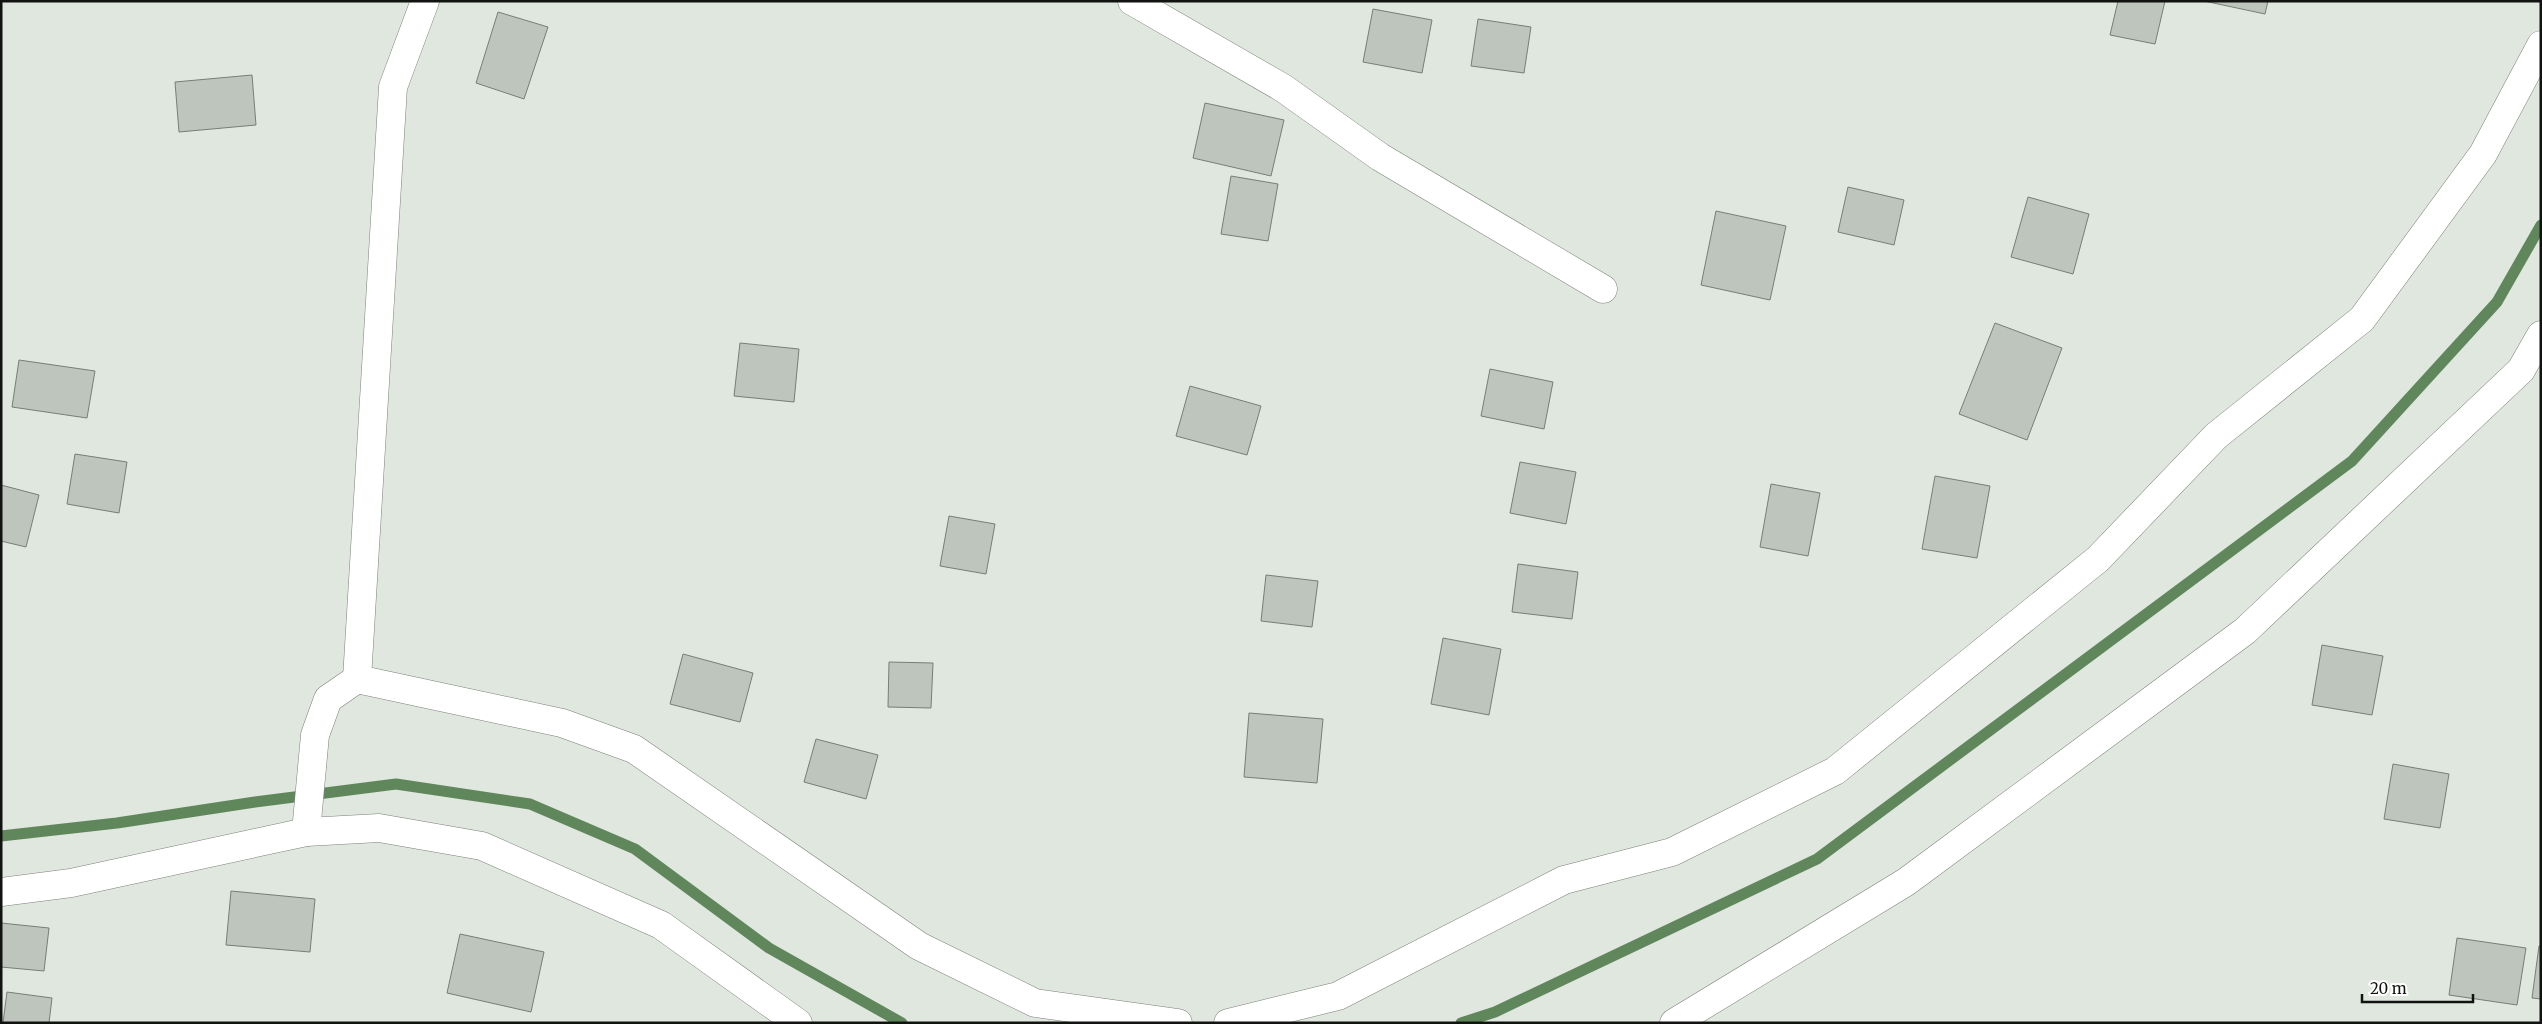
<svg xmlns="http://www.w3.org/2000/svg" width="2542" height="1024" font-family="Merriweather,serif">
<rect width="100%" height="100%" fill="#dfe7de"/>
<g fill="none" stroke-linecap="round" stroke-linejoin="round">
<g stroke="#60875c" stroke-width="11">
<path d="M1,836l116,-13 138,-21 141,-18 134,20 105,45 134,99 133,75"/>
<path d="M1461,1023l34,-11 322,-153 535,-398 145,-159 44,-77"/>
</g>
</g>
<g fill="#bdc5bc" stroke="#767e76">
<path d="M2118,1h47l-10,43 -45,-9z"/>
<path d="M2204,1h64l-3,13z"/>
<path d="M1373,9l59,11 -10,53 -59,-11z"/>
<path d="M498,12l50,15 -24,72 -48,-16z"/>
<path d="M1478,19l53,8 -7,46 -53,-7z"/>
<path d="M252,75l4,50 -77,7 -4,-50z"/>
<path d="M1205,103l79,17 -13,56 -78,-18z"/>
<path d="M1231,176l47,8 -10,57 -47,-7z"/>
<path d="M1848,187l56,13 -10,45 -56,-13z"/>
<path d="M2028,197l61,17 -16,60 -62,-17z"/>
<path d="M1716,211l70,15 -16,74 -69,-15z"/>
<path d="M1995,323l67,25 -35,92 -68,-26z"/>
<path d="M740,343l59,6 -5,53 -60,-6z"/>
<path d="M19,360l76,11 -8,47 -75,-11z"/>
<path d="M1490,369l63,13 -9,47 -63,-13z"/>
<path d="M1190,386l71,20 -14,49 -71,-19z"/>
<path d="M75,454l52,8 -8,51 -52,-9z"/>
<path d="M1520,462l56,10 -10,52 -56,-11z"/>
<path d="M1935,476l55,10 -13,72 -55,-9z"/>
<path d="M1771,484l49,9 -12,63 -48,-9z"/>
<path d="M1,485l38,10 -13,52 -25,-6z"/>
<path d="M949,516l46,8 -9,50 -46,-8z"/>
<path d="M1518,564l60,8 -6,47 -60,-7z"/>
<path d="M1266,575l52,6 -6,46 -51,-6z"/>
<path d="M1443,638l58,11 -12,66 -58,-11z"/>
<path d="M2322,645l61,11 -11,59 -60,-10z"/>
<path d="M683,654l70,19 -13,49 -70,-18z"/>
<path d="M889,662l44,1 -2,45 -43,-1z"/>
<path d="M1249,713l74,6 -6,64 -73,-6z"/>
<path d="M816,739l62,16 -12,44 -62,-17z"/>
<path d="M2393,764l56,10 -9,54 -56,-9z"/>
<path d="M231,891l84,8 -5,53 -84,-7z"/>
<path d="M1,923l48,5 -5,43 -43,-4z"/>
<path d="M460,934l84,18 -13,60 -84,-19z"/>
<path d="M2457,938l69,10 -9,57 -68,-10z"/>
<path d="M2539,946h2v53l-9,-1z"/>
<path d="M7,992l45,6 -3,25h-46z"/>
</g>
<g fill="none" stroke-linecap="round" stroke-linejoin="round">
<g stroke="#7b827a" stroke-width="29">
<g id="street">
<path d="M1132,1l151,87 97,69 223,132"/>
<path d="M357,679l36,-592 32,-86"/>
<path d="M306,832l9,-97 13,-36 29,-20 205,44 72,26 285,197 116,57 143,20"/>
<path d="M1,892l70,-9 235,-51 73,-4 103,18 179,79 137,98"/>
<path d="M1228,1023l110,-27 226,-116 108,-28 163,-81 263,-212 118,-123 146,-117 121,-165 58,-109"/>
<path d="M1674,1023l232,-141 339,-251 276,-261 20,-35"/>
</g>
</g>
<use href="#street" stroke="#fff" stroke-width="28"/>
</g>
<rect width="2542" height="1024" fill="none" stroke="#101310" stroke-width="5"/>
<path d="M2362 994v8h111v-8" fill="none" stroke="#101310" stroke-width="2.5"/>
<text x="2370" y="994" font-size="15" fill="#101310" stroke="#ffffff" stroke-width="4" paint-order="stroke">20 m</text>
</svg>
